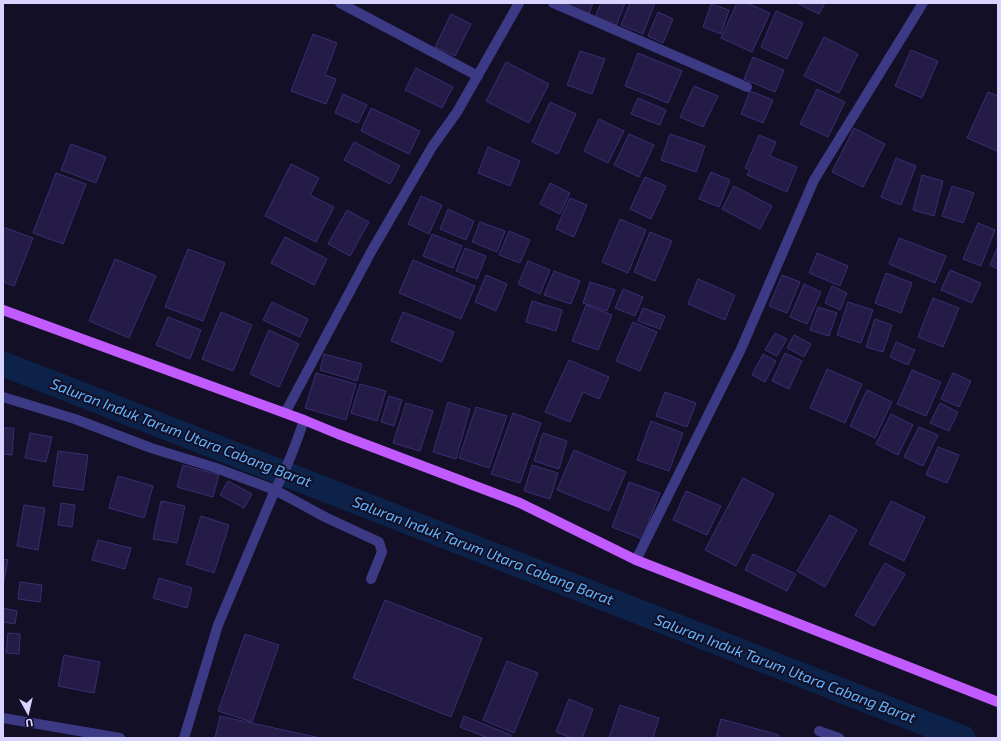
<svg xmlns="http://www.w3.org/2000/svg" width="1001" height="741" font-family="'Exo 2',sans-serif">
<rect width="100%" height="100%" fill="#130f26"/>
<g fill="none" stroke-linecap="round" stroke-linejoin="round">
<path stroke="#0c2248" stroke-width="25" d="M3,364l960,374"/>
</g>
<g fill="#241b47" stroke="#3b2d73">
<path d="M569,3h24l-4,11 -21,-8z"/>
<path d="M601,3h24l-9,23 -21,-9z"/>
<path d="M630,3h25l-12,31 -22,-9z"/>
<path d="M737,3h10l23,10 -18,39 -31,-14z"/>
<path d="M797,3h28l-6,11z"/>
<path d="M711,4l18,6 -8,24 -18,-7z"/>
<path d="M776,11l27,12 -16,36 -26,-12z"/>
<path d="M658,12l15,7 -10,24 -15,-7z"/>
<path d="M451,14l20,10 -16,32 -20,-9z"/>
<path d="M313,34l24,9 -12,32 11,4 -10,25 -35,-13z"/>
<path d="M824,37l34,17 -19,39 -35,-17z"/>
<path d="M911,50l27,11 -16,37 -27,-12z"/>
<path d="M580,51l25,8 -13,35 -25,-9z"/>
<path d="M638,53l44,18 -14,32 -43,-17z"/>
<path d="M753,57l31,13 -9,22 -31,-13z"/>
<path d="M506,62l43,22 -20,39 -43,-22z"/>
<path d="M416,68l37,19 -11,21 -37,-18z"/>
<path d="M694,86l24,10 -15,31 -23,-10z"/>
<path d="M817,89l28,13 -17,35 -28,-13z"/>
<path d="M750,91l23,9 -10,23 -22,-9z"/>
<path d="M988,92l10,4v52l-1,3 -30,-13z"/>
<path d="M343,94l24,11 -9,18 -23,-10z"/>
<path d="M638,98l28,12 -6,15 -29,-11z"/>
<path d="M550,102l26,12 -18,40 -26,-12z"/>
<path d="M371,108l49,23 -11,23 -48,-23z"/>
<path d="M599,119l25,12 -16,32 -24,-12z"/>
<path d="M854,128l31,16 -22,43 -31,-15z"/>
<path d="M629,134l25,11 -15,32 -25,-12z"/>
<path d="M670,134l35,12 -9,26 -35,-12z"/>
<path d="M759,135l17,7 -6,14 27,11 -10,25 -40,-17 3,-5 -5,-2z"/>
<path d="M354,142l46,24 -10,18 -46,-24z"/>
<path d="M71,144l35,13 -10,26 -35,-13z"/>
<path d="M488,147l32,14 -10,25 -32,-13z"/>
<path d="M896,158l20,8 -15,39 -20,-8z"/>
<path d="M291,164l28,14 -9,17 24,12 -18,35 -51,-26z"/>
<path d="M711,172l19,8 -11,27 -20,-8z"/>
<path d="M56,173l30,11 -23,60 -30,-11z"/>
<path d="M922,175l21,6 -9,35 -21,-6z"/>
<path d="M645,177l21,9 -15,33 -21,-10z"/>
<path d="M550,183l20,10 -10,21 -20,-10z"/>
<path d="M734,186l38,20 -12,23 -38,-20z"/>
<path d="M952,186l22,7 -11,30 -21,-7z"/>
<path d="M421,196l21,9 -13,29 -21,-10z"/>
<path d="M570,198l17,7 -13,32 -18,-8z"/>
<path d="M448,209l26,12 -8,19 -26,-11z"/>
<path d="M347,210l22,12 -19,34 -22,-12z"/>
<path d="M620,219l26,11 -18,43 -26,-11z"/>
<path d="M480,222l25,9 -8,21 -25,-10z"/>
<path d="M978,223l17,7 -14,36 -18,-7z"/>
<path d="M3,227l30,11 -19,48 -11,-4z"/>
<path d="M509,231l21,9 -10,23 -21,-8z"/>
<path d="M650,232l22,9 -17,40 -21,-9z"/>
<path d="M432,234l30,12 -9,22 -30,-12z"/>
<path d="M285,237l42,22 -13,26 -43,-22z"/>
<path d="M899,238l47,18 -11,27 -46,-19z"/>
<path d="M998,246v23l-8,-4z"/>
<path d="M465,248l21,8 -9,23 -21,-8z"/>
<path d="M188,249l37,14 -22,58 -38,-14z"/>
<path d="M817,253l31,13 -8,20 -31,-13z"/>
<path d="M115,259l41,17 -27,62 -40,-17z"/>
<path d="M413,260l62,26 -14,33 -62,-26z"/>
<path d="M528,261l22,9 -10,24 -22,-10z"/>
<path d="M950,270l31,13 -9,20 -31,-13z"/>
<path d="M554,271l26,10 -9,23 -27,-9z"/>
<path d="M886,273l26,10 -11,30 -26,-10z"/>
<path d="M486,275l21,9 -11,27 -21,-9z"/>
<path d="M782,275l18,7 -13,31 -18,-7z"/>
<path d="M698,279l37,16 -10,25 -37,-16z"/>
<path d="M590,282l25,8 -8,21 -24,-8z"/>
<path d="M804,284l17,8 -14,32 -17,-7z"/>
<path d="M832,286l15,7 -7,17 -15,-7z"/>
<path d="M623,289l20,8 -8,19 -20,-8z"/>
<path d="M933,298l26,10 -16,39 -25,-10z"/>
<path d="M532,301l30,9 -6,21 -30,-9z"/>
<path d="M272,302l36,17 -8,18 -37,-17z"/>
<path d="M848,302l25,8 -12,33 -24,-8z"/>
<path d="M586,305l26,10 -14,35 -26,-9z"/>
<path d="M818,307l19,6 -8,23 -19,-6z"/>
<path d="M643,308l22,8 -5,13 -22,-8z"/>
<path d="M221,312l31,13 -19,46 -31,-12z"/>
<path d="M403,312l51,20 -12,30 -51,-21z"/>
<path d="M168,317l33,13 -11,29 -34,-14z"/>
<path d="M875,319l17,6 -9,27 -17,-5z"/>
<path d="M633,322l24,10 -17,39 -24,-10z"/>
<path d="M269,330l30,14 -20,43 -29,-13z"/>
<path d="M775,333l12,6 -10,17 -12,-6z"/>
<path d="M794,335l17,9 -7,13 -17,-9z"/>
<path d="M896,342l19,8 -7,15 -18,-8z"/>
<path d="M785,353l17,8 -13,28 -17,-8z"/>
<path d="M324,354l38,10 -5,17 -37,-11z"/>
<path d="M763,354l13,7 -11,21 -13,-7z"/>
<path d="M569,360l40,17 -10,22 -16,-7 -13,30 -25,-10z"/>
<path d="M827,369l35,15 -17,39 -35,-15z"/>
<path d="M912,370l29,12 -15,34 -29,-12z"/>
<path d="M316,373l40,11 -10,36 -41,-12z"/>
<path d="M953,373l18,8 -12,26 -18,-8z"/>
<path d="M360,384l26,7 -9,30 -26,-8z"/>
<path d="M867,390l25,12 -17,36 -25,-12z"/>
<path d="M665,392l31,11 -9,24 -31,-11z"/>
<path d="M389,396l13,4 -8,26 -13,-4z"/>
<path d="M448,402l22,7 -14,50 -23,-7z"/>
<path d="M406,403l27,8 -13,40 -27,-8z"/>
<path d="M940,403l18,9 -9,19 -19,-8z"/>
<path d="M476,407l31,9 -18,52 -30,-10z"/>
<path d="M513,413l28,10 -21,60 -29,-9z"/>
<path d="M891,414l22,11 -15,30 -22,-11z"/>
<path d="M651,421l32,12 -14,38 -32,-11z"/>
<path d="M919,427l19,8 -15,31 -19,-9z"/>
<path d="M3,428h11l-2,27 -9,-1z"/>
<path d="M30,433l22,4 -6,25 -21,-4z"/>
<path d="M543,433l24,8 -8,28 -25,-8z"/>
<path d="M938,447l21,8 -12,28 -21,-8z"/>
<path d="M574,450l52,22 -17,39 -52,-21z"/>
<path d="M58,451l30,4 -5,35 -30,-4z"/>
<path d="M183,465l36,10 -6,22 -36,-10z"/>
<path d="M532,465l26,8 -8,26 -26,-8z"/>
<path d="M118,476l35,10 -9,32 -35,-10z"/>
<path d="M743,478l31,16 -38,72 -31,-16z"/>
<path d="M228,481l24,13 -8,14 -24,-13z"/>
<path d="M629,482l31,11 -18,46 -30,-12z"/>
<path d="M686,491l35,15 -14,29 -34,-15z"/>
<path d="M161,501l24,5 -8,37 -24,-4z"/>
<path d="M891,501l34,16 -21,44 -35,-17z"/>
<path d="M61,503l14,2 -3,22 -14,-2z"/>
<path d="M24,505l21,3 -7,42 -21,-4z"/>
<path d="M830,515l27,15 -32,57 -28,-16z"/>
<path d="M201,516l28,9 -15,48 -28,-9z"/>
<path d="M98,540l33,8 -6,21 -33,-9z"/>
<path d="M753,554l43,20 -9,17 -42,-21z"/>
<path d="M3,559l5,1 -5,26z"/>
<path d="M885,563l20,11 -31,52 -19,-11z"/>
<path d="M159,578l33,10 -5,20 -34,-10z"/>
<path d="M20,582l22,3 -2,17 -22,-3z"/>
<path d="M385,600l97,38 -31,79 -98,-39z"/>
<path d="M3,608l14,3 -2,13 -12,-2z"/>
<path d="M8,633l12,1 -1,20 -13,-1z"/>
<path d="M245,634l34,11 -27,77 -34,-11z"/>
<path d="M64,655l36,7 -6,31 -36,-7z"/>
<path d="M507,661l31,12 -24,60 -31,-13z"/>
<path d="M569,699l24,10 -11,29h-10l-16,-6z"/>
<path d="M620,705l39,13 -6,20h-44z"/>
<path d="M220,716l100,22h-105z"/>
<path d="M464,716l47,19 -1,3h-22l-28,-11z"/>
<path d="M721,719l58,16 -1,3h-62z"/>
</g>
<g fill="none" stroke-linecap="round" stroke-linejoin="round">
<path stroke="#3d3a85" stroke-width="10" d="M275,490l52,28 52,24 3,10 -11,27"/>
<g stroke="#3d3a85" stroke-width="10">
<path d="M340,3l138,73"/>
<path d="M553,3l194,84"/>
<path d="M3,397l72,22 76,29 65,20 59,22"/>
<path d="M285,413l86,-161 61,-105 25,-35 62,-109"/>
<path d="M636,560l105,-211 73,-169 109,-177"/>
<path d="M3,718l117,20"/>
<path d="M819,731l20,7"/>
<path d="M184,738l34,-113 57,-135c12,-22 21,-46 29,-70"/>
</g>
<path stroke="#c25bff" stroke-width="10" d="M3,310l301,110 34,14 182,69 116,57 362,142"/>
</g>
<g text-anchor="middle" stroke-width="4" stroke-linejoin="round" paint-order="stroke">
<g font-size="15" font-style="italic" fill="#62b6ff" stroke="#130f26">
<text transform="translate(181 433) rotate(21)" y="5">Saluran Induk Tarum Utara Cabang Barat</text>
<text transform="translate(483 551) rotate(21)" y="5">Saluran Induk Tarum Utara Cabang Barat</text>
<text transform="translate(785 669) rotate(21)" y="5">Saluran Induk Tarum Utara Cabang Barat</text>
</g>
</g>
<rect width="1001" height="741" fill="none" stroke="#d9d4ff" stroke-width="8"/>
<g transform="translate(28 713) rotate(172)" stroke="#130f26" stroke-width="3" paint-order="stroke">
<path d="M0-3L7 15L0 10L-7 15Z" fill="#d9d4ff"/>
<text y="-6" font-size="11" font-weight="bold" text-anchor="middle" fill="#d9d4ff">U</text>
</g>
</svg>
